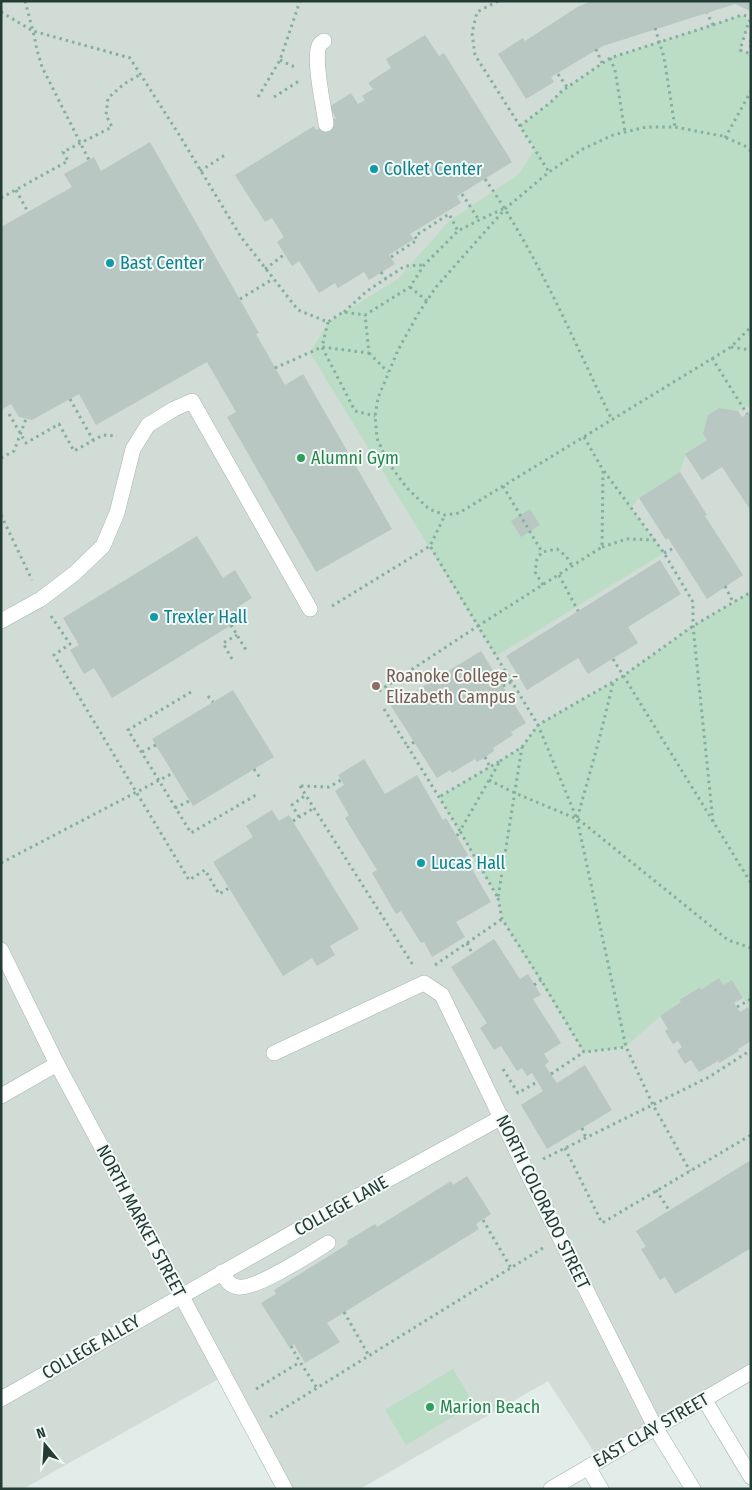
<svg xmlns="http://www.w3.org/2000/svg" width="752" height="1490" font-family="'Fira Sans Condensed',sans-serif">
<rect width="100%" height="100%" fill="#e2ece8"/>
<path fill="#d1dcd7" d="M1,1h750v1371l-152,88 -51,-79 -188,108h-75l-61,-113 -201,113h-22z"/>
<g fill="#bcddc5">
<path d="M742,15l7,6 -9,29 11,4v352l-8,1 -5,4 -19,-3 -11,7 -5,18 4,7 -21,14 -6,18 -41,26 -8,10 33,45 -168,103 -186,-303 18,-31 71,-44 49,-56 71,-48 16,-26 -15,-22 31,-24 11,-11 48,-33z"/>
<path d="M751,592v418l-19,-30 -9,5 -4,-6 -18,11 -2,-3 -20,13 2,2 -21,14 -34,31 -42,5 -82,-133 -4,-21 -59,-101 83,-50 16,-22 85,-49 70,-50z"/>
<path d="M453,1369l21,35 -68,41 -21,-35z"/>
</g>
<g fill="#b8c7c1">
<path d="M593,1h158v8l-1,2 -15,-7 -132,42 -52,31 3,5 -28,17 -28,-45 25,-16 2,3 54,-35z"/>
<path d="M425,35l14,21 5,-3 68,109 -55,34 4,7 -51,31 4,5 -25,16 6,9 -26,16 -5,-8 -26,16 -3,-5 -16,10 -20,-32 -7,5 -15,-24 7,-5 -12,-19 -7,4 -30,-47 79,-49 2,4 20,-12 -7,-11 22,-14 7,11 7,-4 -3,-4 11,-7 -5,-6 23,-15 -5,-9z"/>
<path d="M150,142l109,191 -3,1 29,51 18,-11 89,155 -76,43 -89,-155 9,-5 -29,-50 -111,63 -17,-31 -47,26 -13,-3 -8,-13 -10,6v-183l71,-40 -8,-13 30,-17 7,14z"/>
<path d="M719,408l19,3 4,6 9,-6v100l-29,-44 -20,13 -17,-26 22,-14 -4,-7 5,-18z"/>
<path d="M680,472l27,43 -2,1 38,59 -36,24 -39,-61 -2,2 -27,-42z"/>
<path d="M530,509l10,16 -19,12 -10,-16z"/>
<path d="M197,536l26,42 12,-8 17,28 -13,8 7,10 -134,82 -18,-30 -10,6 -14,-24 9,-5 -16,-27z"/>
<path d="M660,560l21,34 -53,33 10,16 -50,31 -10,-16 -51,32 -21,-34z"/>
<path d="M481,651l45,72 -15,9 2,3 -20,13 1,3 -9,6 -8,5 -2,-3 -23,14 -2,-3 -13,8 -46,-72z"/>
<path d="M233,690l41,67 -81,49 -41,-67z"/>
<path d="M364,759l21,35 32,-19 26,45 3,-2 22,37 -3,2 26,45 -35,20 9,15 -33,20 -8,-15 -3,1 -20,-32 -5,3 -24,-41 5,-3 -32,-52 4,-3 -14,-24 9,-6 -6,-10z"/>
<path d="M272,810l7,11 10,-6 70,114 -29,17 5,9 -18,11 -5,-8 -29,18 -70,-114 40,-25 -7,-11z"/>
<path d="M494,939l26,40 8,-5 13,21 -8,4 28,44 -17,11 5,8 -4,3 12,18 28,-18 27,45 -65,39 -26,-44 22,-14 -11,-18 -5,3 -5,-8 -5,3 -16,-25 -7,4 -14,-22 7,-5 -36,-56z"/>
<path d="M719,978l4,7 9,-5 11,18 -9,5 6,9 8,-5 3,4v30l-13,8 1,2 -20,12 -1,-2 -19,11 -8,-12 -6,4 -8,-13 5,-4 -4,-6 -5,3 -8,-13 3,-2 -8,-13 21,-14 -2,-2 21,-13 1,3z"/>
<path d="M751,1160v88l-76,46 -10,-17 -5,3 -19,-31 5,-2 -10,-16z"/>
<path d="M467,1176l24,38 -15,10 3,5 -152,94 13,19 -35,21 -11,-19 -5,3 -28,-44 15,-9 -2,-4 74,-46 -1,-3 28,-17 2,3 74,-46 2,4z"/>
</g>
<g fill="none" stroke-linecap="round" stroke-linejoin="round">
<g stroke="#a5b4af" stroke-width="16">
<g id="minor">
<path d="M324,41c-3,2 -4,2 -5,5 -6,15 5,61 7,78"/>
<path d="M1,621l40,-22 34,-26 28,-27 14,-33 16,-64 15,-24 26,-16 18,-8 118,208"/>
<path d="M1,950l56,114 228,425"/>
<path d="M274,1053l150,-70 18,12 83,173 130,259 38,62"/>
<path d="M1,1096l56,-32"/>
<path d="M222,1272c4,8 7,13 16,15 17,3 74,-34 90,-44"/>
<path d="M1,1399l328,-187 173,-95"/>
<path d="M704,1399l47,78"/>
<path d="M588,1467l13,22"/>
<path d="M551,1489l200,-117"/>
</g>
</g>
<g stroke="#84afa1" stroke-width="3" stroke-dasharray="2.5 4" stroke-linecap="butt">
<path d="M25,1l8,30 97,27 48,75 63,104 57,73 30,12 15,-10 22,3 45,-28 14,-22 34,-34 21,-11 24,-11"/>
<path d="M498,1l-21,11 -5,21 3,22 74,117"/>
<path d="M1,12l32,19 4,19 5,17 47,93"/>
<path d="M751,22l-2,-1 -9,29 11,4"/>
<path d="M713,25l29,-10 9,2"/>
<path d="M655,28l9,29 11,70"/>
<path d="M751,40l-2,6h2"/>
<path d="M596,49l6,14"/>
<path d="M610,58l5,12 10,62"/>
<path d="M280,60l12,6h6"/>
<path d="M558,74l9,13"/>
<path d="M258,97l22,-37 20,-59"/>
<path d="M274,97l25,-16"/>
<path d="M520,126l31,-24 11,-11 48,-33 103,-33 -6,-12"/>
<path d="M725,138l26,-47"/>
<path d="M751,151l-6,-5 -23,-10 -47,-9h-29l-33,8 -30,14 -34,23 -43,36 -70,79 -18,27 -20,36 -20,48 -3,18 2,22 10,23 20,27 22,21 16,6 14,-2 272,-166 20,-20"/>
<path d="M200,171l25,-16"/>
<path d="M485,179c52,74 88,160 127,241"/>
<path d="M16,190l12,22"/>
<path d="M462,194l17,26"/>
<path d="M1,198l67,-37 -5,-9 49,-25 -6,-12 2,-17 16,-14 17,-10"/>
<path d="M391,257l26,-17 -2,-4 34,-22 9,17"/>
<path d="M265,269l20,-15"/>
<path d="M381,272l5,7"/>
<path d="M410,287l17,14"/>
<path d="M240,299l33,-20"/>
<path d="M344,312l23,-21 38,-25 19,-1"/>
<path d="M328,322l-6,25 47,6 -4,-38"/>
<path d="M731,347l20,3"/>
<path d="M369,353l19,19"/>
<path d="M712,358l35,56"/>
<path d="M275,368l47,-21 33,64 20,5"/>
<path d="M70,399l23,41"/>
<path d="M9,414l17,29 33,-19 15,27 29,-16 14,1"/>
<path d="M584,437l19,33 -1,77 -124,79 60,99 39,94 49,228 27,58 37,66"/>
<path d="M1,458l13,-7 12,-32"/>
<path d="M604,471l60,82 29,49v24l20,196"/>
<path d="M503,486l39,66"/>
<path d="M1,515l31,65"/>
<path d="M602,547l25,-8 28,1"/>
<path d="M664,553l10,-5"/>
<path d="M559,575l19,36"/>
<path d="M543,585l-8,-13 2,-13 5,-7 15,-3 9,7 6,10"/>
<path d="M725,586l8,16"/>
<path d="M332,606l98,-60 15,-31"/>
<path d="M51,616l19,28 -16,11 135,225 16,-10 14,24 10,-6"/>
<path d="M231,625l15,25"/>
<path d="M232,659l-9,-16 14,-8"/>
<path d="M613,659l138,224"/>
<path d="M503,686l8,-4"/>
<path d="M379,691l99,-65 -48,-80"/>
<path d="M191,692l-63,38 63,103 65,-38"/>
<path d="M208,696l5,6"/>
<path d="M384,709l24,38"/>
<path d="M414,742l-6,5 52,84 40,-70 -61,36"/>
<path d="M142,752l14,-7"/>
<path d="M485,757l5,10"/>
<path d="M500,761l22,-14 16,-22 85,-49 70,-50 58,-34"/>
<path d="M254,769l7,10"/>
<path d="M489,780l26,13 62,26 22,-79 14,-57"/>
<path d="M300,786l113,179"/>
<path d="M301,786l28,1 12,-7"/>
<path d="M175,808l14,-7"/>
<path d="M299,817l-7,-12 14,-10"/>
<path d="M578,819l150,121 23,8"/>
<path d="M293,821l21,-13"/>
<path d="M457,836l3,-5 38,67 24,-151"/>
<path d="M1,863l172,-90"/>
<path d="M498,898l4,21 39,61 43,72 42,-5"/>
<path d="M467,943l5,10"/>
<path d="M435,965l67,-46"/>
<path d="M534,985l7,-5"/>
<path d="M737,1007l14,-8"/>
<path d="M503,1069l15,24 19,-11"/>
<path d="M551,1074l33,-22"/>
<path d="M582,1128l4,10"/>
<path d="M565,1148l37,75 149,-88"/>
<path d="M543,1159l166,-82 42,-27"/>
<path d="M656,1190l13,20"/>
<path d="M483,1220l28,48"/>
<path d="M344,1312l25,44"/>
<path d="M291,1346l9,16 17,26"/>
<path d="M256,1389l44,-27"/>
<path d="M270,1417l273,-169"/>
</g>
<use href="#minor" stroke="#fff" stroke-width="15"/>
</g>
<g fill="#0f9aa8" stroke="#f3f9f6" stroke-width="2">
<circle cx="374" cy="169" r="5"/>
<circle cx="110" cy="263" r="5"/>
<circle cx="154" cy="617" r="5"/>
<circle cx="421" cy="863" r="5"/>
</g>
<g fill="#2e9e5b" stroke="#f3f9f6" stroke-width="2">
<circle cx="301" cy="458" r="5"/>
<circle cx="430" cy="1407" r="5"/>
</g>
<circle fill="#8d6e63" stroke="#f3f9f6" stroke-width="2" cx="376" cy="686" r="5"/>
<g text-anchor="middle" stroke-width="4" stroke-linejoin="round" paint-order="stroke">
<g font-size="18" fill="#0d838f" stroke="#f3f9f6" text-anchor="start">
<text x="384" y="175">Colket Center</text>
<text x="120" y="269">Bast Center</text>
<text x="164" y="623">Trexler Hall</text>
<text x="431" y="869">Lucas Hall</text>
</g>
<g font-size="18" fill="#27864d" stroke="#f3f9f6" text-anchor="start">
<text x="311" y="464">Alumni Gym</text>
<text x="440" y="1413">Marion Beach</text>
</g>
<g font-size="18" fill="#785e54" stroke="#f3f9f6" text-anchor="start">
<text x="386" y="682">Roanoke College -<tspan x="386" dy="21">Elizabeth Campus</tspan></text>
</g>
<g font-size="18" fill="#233d36" stroke="#f3f9f6">
<text transform="translate(543 1202) rotate(64)" y="6">NORTH COLORADO STREET</text>
<text transform="translate(341 1206) rotate(-29)" y="6">COLLEGE LANE</text>
<text transform="translate(141 1221) rotate(62)" y="6">NORTH MARKET STREET</text>
<text transform="translate(91 1347) rotate(-30)" y="6">COLLEGE ALLEY</text>
<text transform="translate(651 1430) rotate(-30)" y="6">EAST CLAY STREET</text>
</g>
</g>
<rect width="752" height="1490" fill="none" stroke="#233d36" stroke-width="5"/>
<g transform="translate(45 1445) rotate(342)" stroke="#f3f9f6" stroke-width="4" paint-order="stroke">
<path d="M0-4L9 19L0 12L-9 19Z" fill="#233d36"/>
<text y="-8" font-size="14" font-weight="bold" text-anchor="middle" fill="#233d36">N</text>
</g>
</svg>
